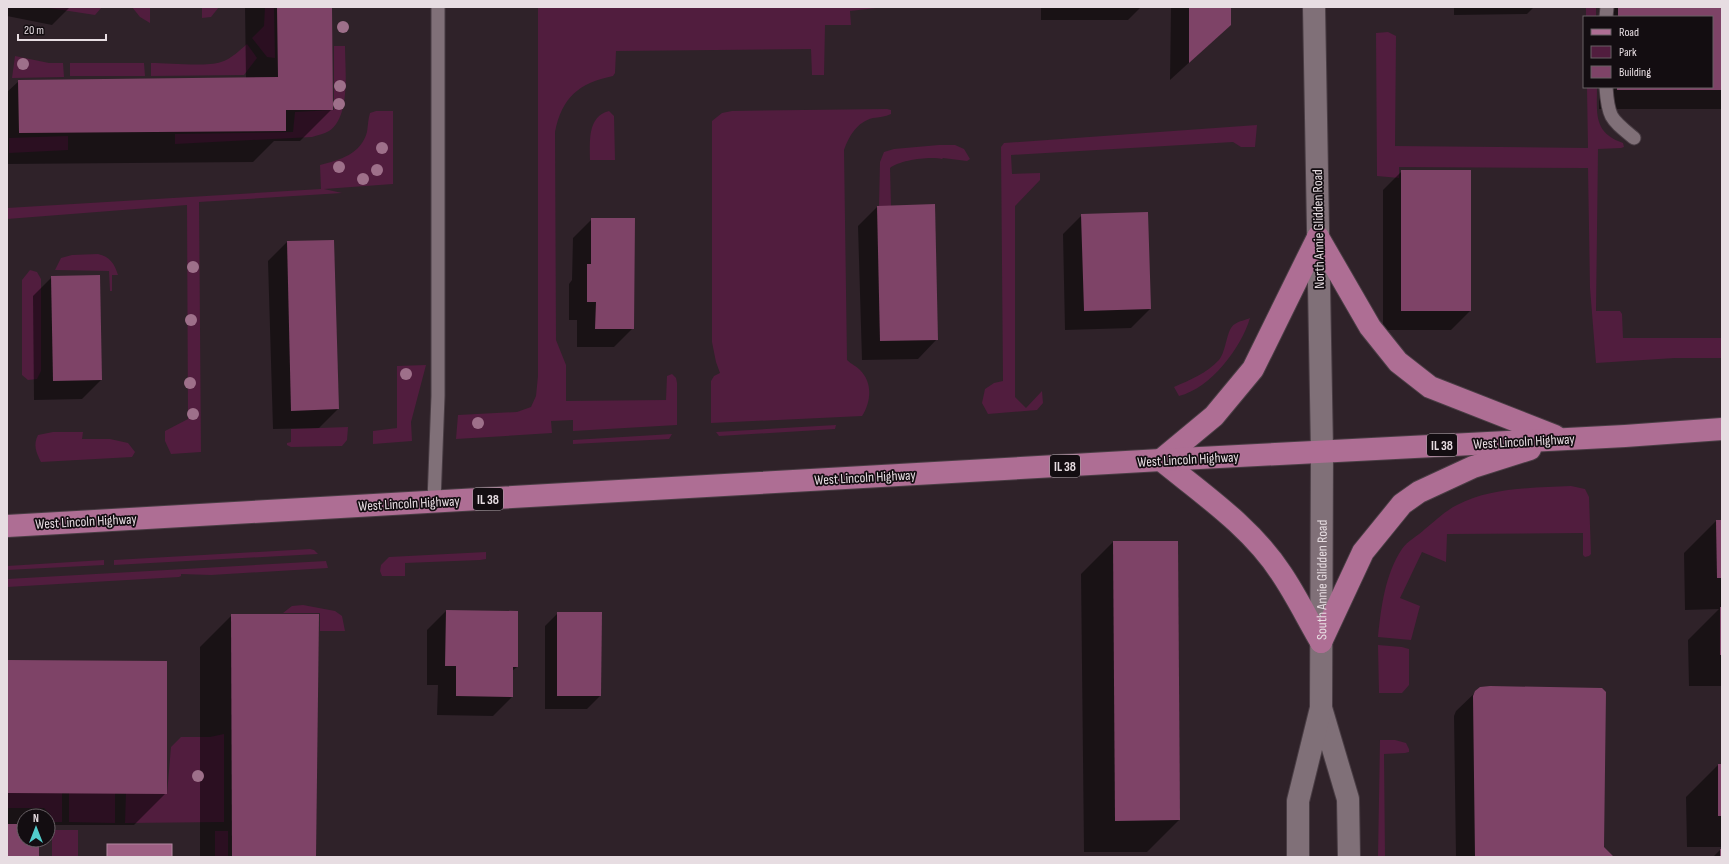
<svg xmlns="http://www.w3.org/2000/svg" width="1729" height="864" font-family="'Sofia Sans Condensed',sans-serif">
<rect width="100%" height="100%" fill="#2f2229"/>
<g fill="#511d3e">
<path d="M43,7h59l-7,8z"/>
<path d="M132,7h18v16l-10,-6z"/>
<path d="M202,7h17l-8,10 -9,1z"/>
<path d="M265,7h9l1,51 -8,-1 -15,-19 12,-12z"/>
<path d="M538,7h347l-35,4 1,14h-26l-1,50h-12l-1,-26 -195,2 -1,22 -2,3c-34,7 -51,21 -58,56l1,208 10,25v36l100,-1 1,-24 5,-2 4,4 1,5v42l-104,6v-11l-22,1 1,12 -96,6 2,-24 59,-3 14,-5 5,-11 2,-20z"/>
<rect x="1586" y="7" width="10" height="10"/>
<path d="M1388,32l8,4 -1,110 193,2 -1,-61h10c0,26 -4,46 26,56l1,4 -3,1 -23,1 -2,162h24l2,3 1,24h99v20h-47l-79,5 -6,-75 -2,-120 -189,-1v11l-22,-2 -1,-143z"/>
<path d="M247,44l10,14 -13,17 -93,1v-13c18,0 55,4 70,-1 10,-3 18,-11 26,-18z"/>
<path d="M334,46h11c0,22 6,71 -16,85 -5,3 -12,4 -17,6l-137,7v-10l118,-2 2,-20 39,-2z"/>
<path d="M15,56l34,7h14l1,14 -52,1z"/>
<path d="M70,63h74l1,13h-75z"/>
<path d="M887,109l4,1v4c-6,3 -12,3 -18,4 -16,4 -24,18 -29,32l3,210c4,4 9,6 13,10 13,13 11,32 2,46l-151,7v-42l3,-5 6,-3 -4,-11 -4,-20v-221l10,-8 10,-2z"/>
<path d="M376,111h17v73l-69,5 18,4 -143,9 2,250 -30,2 -6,-13v-10l23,-12 -1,-214 -180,14v-11l314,-19 -1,-24c20,-5 41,-11 47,-33 1,-6 1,-13 3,-19z"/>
<path d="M609,111l5,5 1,44h-25c0,-19 -3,-43 19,-49z"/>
<path d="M1257,125l-2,22h-14l-8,-5 -222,13 1,19 28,-1v7l-25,26v191l11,11 16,-17 1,12 -6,7 -49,4 -6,-11 3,-14 9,-6 9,-2 -2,-234 3,-4z"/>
<path d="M68,136v14l-59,3v-15z"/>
<path d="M939,145h16l9,4 6,10 -3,2 -24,-3 -1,1c-12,-3 -42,1 -52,9l1,38h-12l1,-44 4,-10 10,-3z"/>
<path d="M98,254c12,3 16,9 20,21h-6v16h-2l-1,-20 -54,-1 6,-12 11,-3z"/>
<path d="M30,270l7,2 4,7v92l-4,8 -9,1 -6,-5v-95z"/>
<path d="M1250,318c-9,30 -39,70 -71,78l-5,-9c16,-7 33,-14 45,-27 8,-10 7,-31 16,-36 4,-3 11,-4 15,-6z"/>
<path d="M426,365l-15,57 1,19 -39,3v-13l24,-3v-62z"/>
<path d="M836,425l-1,4 -116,7 -3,-4z"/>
<path d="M348,427l-1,13 -5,6 -51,1 -4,-2v-2l4,-1v-13z"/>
<path d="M53,432h30l-1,7h28l18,4 7,9 -3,5 -91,5c-5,-10 -8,-17 -3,-27z"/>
<path d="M672,434l-3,5 -96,5v-4z"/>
<path d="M1571,486l14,3 4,8 2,57 -2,2 -4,1 -2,-2v-22l-136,1 -1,28 -24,-10 -22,46 20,8 -9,34 -33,-3c3,-29 7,-63 24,-88 5,-8 16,-13 23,-20 10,-8 20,-18 32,-24 34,-18 76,-17 114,-19z"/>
<path d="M310,549l4,1 4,4 -204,11v-5z"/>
<path d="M486,552v7l-6,1 -75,3v13h-23l-2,-5 1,-6 8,-8z"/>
<path d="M104,560v5l-97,5v-4z"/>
<path d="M326,561l2,7 -117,7 -30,-1v2l-2,1 -172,10v-8z"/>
<path d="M303,605l32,6 7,5 3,15h-25v-18h-37l9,-7z"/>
<path d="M1378,645l24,2 7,2v36l-7,8h-23z"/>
<path d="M224,734v88l-99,1 1,-30 41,1 4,-47 10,-10h29z"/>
<path d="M1380,740h15l11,3 3,6v3l-4,1 -21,1 1,103h-7z"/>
<path d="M7,793h55v29h-10l-2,-8 -6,-6h-37z"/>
<path d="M69,793h46v30l-46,-1z"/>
<rect x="52" y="830" width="26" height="27"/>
<rect x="215" y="831" width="13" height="26"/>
</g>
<rect fill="#9d5f83" stroke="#b385a0" x="107" y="844" width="65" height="13"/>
<g fill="#0007">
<path d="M7,7h63l-18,18 -45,-9z"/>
<path d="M245,7h86l1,102 -32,32h-26l-21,21 -246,2v-72l12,-11 227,-3z"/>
<path d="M1041,7h100l-13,13h-87z"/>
<path d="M1171,7h59v18l-60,55z"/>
<path d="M1454,7h80l-7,7 -73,1z"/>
<path d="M1607,7h115v102h-123v-22h113v-70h-113v-2z"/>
<path d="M1402,171l68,140 -19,19h-68v-140z"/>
<path d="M877,207l60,132 -19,20 -56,1 -4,-134z"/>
<path d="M1082,215l68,94 -19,19 -66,2 -2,-96z"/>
<path d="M592,219l41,109 -19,19h-37v-27h-8v-36l3,-4 1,-42z"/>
<path d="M287,242l51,167 -19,19 -46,1 -5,-168z"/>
<path d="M52,277l49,103 -19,19 -48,1 -1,-104z"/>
<path d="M1716,521h6v165h-33l-1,-46 31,-31 -34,1 -1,-57z"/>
<path d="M1113,542l66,278 -32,32h-63l-3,-278z"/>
<path d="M446,611l71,56 -5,4v26l-19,19 -56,-1 1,-30h-11v-55z"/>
<path d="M558,613h43l-1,83 -13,13h-42v-83z"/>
<path d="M232,615l83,242h-115v-210z"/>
<path d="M7,661l159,132 -32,32h-86v-9h-24v24h14v17h-31z"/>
<path d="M1480,688l123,160 10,9h-157l-2,-141 2,-5z"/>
<path d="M1718,765h4v82h-35l-1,-50z"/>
<path d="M1720,850h2v7h-9z"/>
</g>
<g fill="#7e4367">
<path d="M277,7h55l1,103h-47v21l-267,2 -1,-53 260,-3z"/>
<path d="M1189,7h42v18l-42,38z"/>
<path d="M1618,7h104v83h-105v-3h95v-70h-94z"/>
<rect x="1401" y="170" width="70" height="141"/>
<path d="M935,204l3,136 -58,1 -3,-135z"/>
<path d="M1148,212l3,97 -67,2 -3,-97z"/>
<path d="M591,218h44l-1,111h-39l1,-27h-9v-38h4z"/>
<path d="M334,240l5,169 -48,2 -4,-170z"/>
<path d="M100,275l2,105 -49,1 -2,-105z"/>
<path d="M1716,520h6v58h-5z"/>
<path d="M1113,541h65l2,279 -65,1z"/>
<rect x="1720" y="607" width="2" height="48"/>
<path d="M446,610l72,1v56h-5v30l-57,-1v-30h-11z"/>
<path d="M557,612h45l-1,84h-44z"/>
<path d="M231,614h88l-3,243h-84z"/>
<path d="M7,660l160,1v133l-160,-1z"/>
<path d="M1490,686l112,2 4,4 -2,155 10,10h-139l-2,-161 2,-5 5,-4z"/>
<rect x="1718" y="764" width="4" height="52"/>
<path d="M7,824h17v16h15v17h-32z"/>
<rect x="1720" y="849" width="2" height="8"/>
</g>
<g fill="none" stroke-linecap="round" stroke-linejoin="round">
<g stroke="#493d44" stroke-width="15">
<g id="lane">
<path d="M1606,17l1,-10"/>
<path d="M1606,87c2,31 5,32 28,51"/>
<path d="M434,501l4,-105v-389"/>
</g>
</g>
<g stroke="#493d44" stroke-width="24">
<g id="secondary">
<path d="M1321,708l27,91 1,58"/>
<path id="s1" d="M1298,857v-56l23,-93 1,-257 -8,-444"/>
</g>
</g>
<g stroke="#493d44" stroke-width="24">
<g id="primary">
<path d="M1318,237l52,90 28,35 32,25 125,49"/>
<path d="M1161,460l53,-44 39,-47 65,-132"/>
<path d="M1161,460c43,35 90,67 120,113 15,22 27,47 40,69"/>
<path d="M7,526l1154,-66 464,-24 97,-7"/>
<path d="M1321,642l42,-90 39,-48 17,-12 54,-25 57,-18"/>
</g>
</g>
<use href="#lane" stroke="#807078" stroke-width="13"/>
<use href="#secondary" stroke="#807078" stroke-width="22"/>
<use href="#primary" stroke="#ae6e94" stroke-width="22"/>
</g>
<g fill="#9e708a">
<circle cx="343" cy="27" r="6"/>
<circle cx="23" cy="64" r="6"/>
<circle cx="340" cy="86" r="6"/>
<circle cx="339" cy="104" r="6"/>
<circle cx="382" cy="148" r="6"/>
<circle cx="339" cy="167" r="6"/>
<circle cx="377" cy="170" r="6"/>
<circle cx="363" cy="179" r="6"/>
<circle cx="193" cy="267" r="6"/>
<circle cx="191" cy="320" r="6"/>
<circle cx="406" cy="374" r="6"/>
<circle cx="190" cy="383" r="6"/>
<circle cx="193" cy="414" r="6"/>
<circle cx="478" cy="423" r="6"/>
<circle cx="198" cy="776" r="6"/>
</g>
<g text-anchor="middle" stroke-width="3.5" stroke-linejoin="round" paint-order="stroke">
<g fill="#130d11" stroke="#a79fa3" stroke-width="1">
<rect x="1427" y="434" width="30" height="22" rx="3"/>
<rect x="1050" y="455" width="30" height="22" rx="3"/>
<rect x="473" y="488" width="30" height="22" rx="3"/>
</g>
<g font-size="13" font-weight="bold" fill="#e7dde2">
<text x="1442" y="450">IL 38</text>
<text x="1065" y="471">IL 38</text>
<text x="488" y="504">IL 38</text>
</g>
<g font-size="14" fill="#e7dde2" stroke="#130d11">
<text transform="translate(1318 229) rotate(-91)" y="5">North Annie Glidden Road</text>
<text transform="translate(1524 441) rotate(-3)" y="5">West Lincoln Highway</text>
<text transform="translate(1188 459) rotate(-3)" y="5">West Lincoln Highway</text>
<text transform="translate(865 477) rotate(-3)" y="5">West Lincoln Highway</text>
<text transform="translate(409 503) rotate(-3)" y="5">West Lincoln Highway</text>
<text transform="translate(86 521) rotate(-3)" y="5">West Lincoln Highway</text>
<text dy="5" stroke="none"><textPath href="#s1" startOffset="280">South Annie Glidden Road</textPath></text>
</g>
</g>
<rect width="1729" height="864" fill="none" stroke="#e7dde2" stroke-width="16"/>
<rect x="1583" y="16" width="130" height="72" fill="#130d11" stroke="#686065"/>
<rect x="1591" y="29" width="20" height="6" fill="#ae6e94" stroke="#686065"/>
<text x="1619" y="36" font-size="12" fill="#e7dde2">Road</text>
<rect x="1591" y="46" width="20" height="12" fill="#511d3e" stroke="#686065"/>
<text x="1619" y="56" font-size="12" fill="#e7dde2">Park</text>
<rect x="1591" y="66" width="20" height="12" fill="#7e4367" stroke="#686065"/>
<text x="1619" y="76" font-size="12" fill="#e7dde2">Building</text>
<g transform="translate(36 828)"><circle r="19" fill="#130d11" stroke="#686065"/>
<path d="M0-3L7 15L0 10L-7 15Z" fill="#52cdcc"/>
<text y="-6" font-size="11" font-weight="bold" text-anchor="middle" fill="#e7dde2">N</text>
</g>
<path d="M18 34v6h88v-6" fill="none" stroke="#e7dde2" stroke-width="2"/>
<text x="24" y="34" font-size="12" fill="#e7dde2" stroke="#130d11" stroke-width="3" paint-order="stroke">20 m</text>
</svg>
